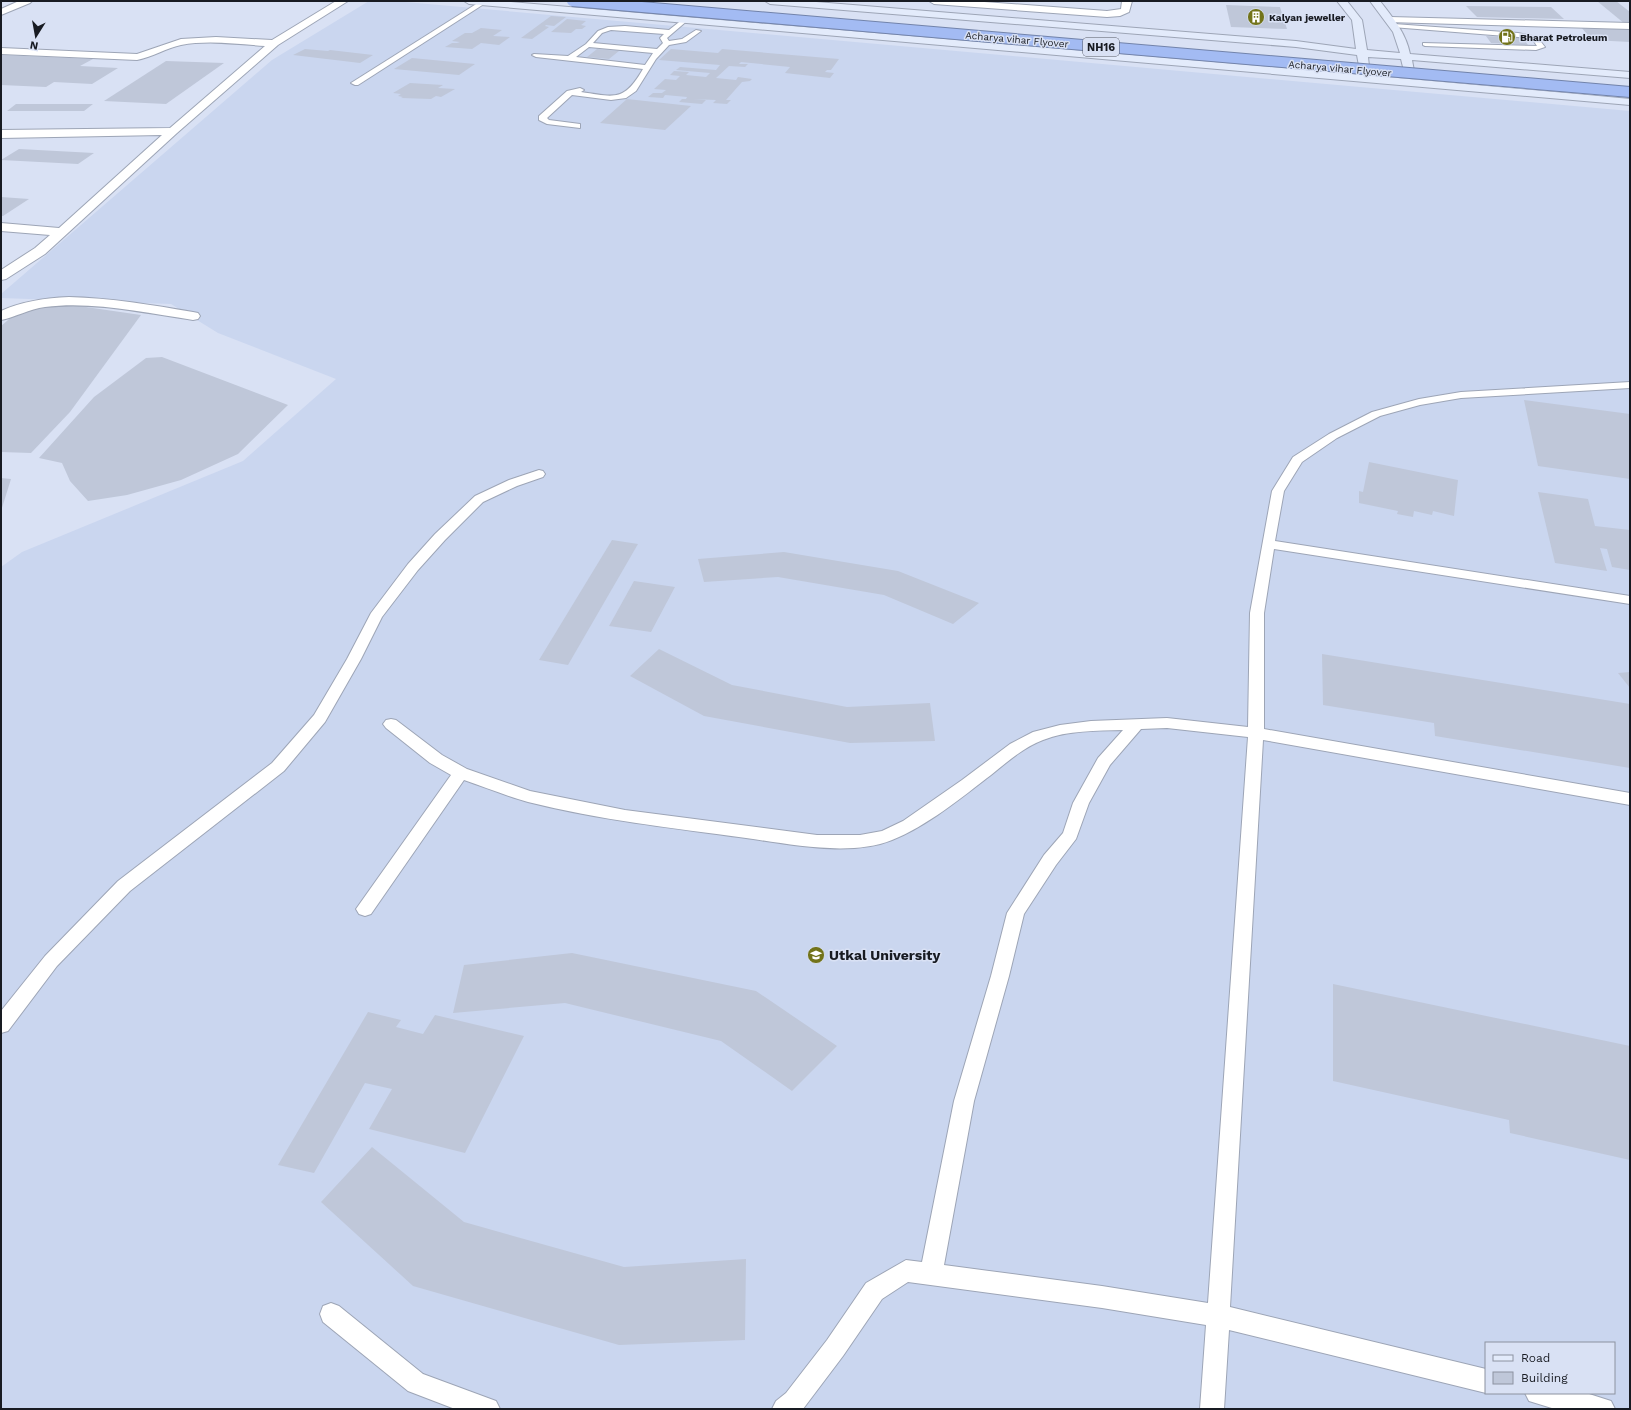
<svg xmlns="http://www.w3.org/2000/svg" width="1631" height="1410" font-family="'Work Sans',sans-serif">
<rect width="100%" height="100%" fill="#d9e1f4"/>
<path fill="#cad6ef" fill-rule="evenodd" d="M369,1h25l1236,110v1298h-1629v-842l21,-15 221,-91 93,-82 -118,-46 -47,-29 -170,-6v-4l271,-234zM1486,1343h128v50h-128z"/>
<g fill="#bfc7d9">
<path d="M1597,1h19l14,11v12h-5z"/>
<path d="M1226,5l54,2 7,22 -56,-2z"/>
<path d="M1466,6l85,1 13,12 -87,-2z"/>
<path d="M551,16l15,1 -12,9 -8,-1 -1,1 4,1 -17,12 -11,-1z"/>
<path d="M567,19l19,2 -5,4 5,1 -4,3h-6l-5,4 -20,-1z"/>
<path d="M1581,27l49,2v13l-38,-2z"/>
<path d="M481,28l21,2 -9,6 17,1 -11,8 -18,-2 -9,6 -27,-2 7,-4h5l3,-1 -8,-1 13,-8h7z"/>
<path d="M1486,36l37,2 5,7 -37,-2z"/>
<path d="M305,49l23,2 2,-1 43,5 -13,8 -67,-8z"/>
<path d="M597,49l22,2 -10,8 -22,-2z"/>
<path d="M671,49l47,4 4,-4 117,10 -8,11h-4l-2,2 9,1 -4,5 -45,-5 5,-6 -49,-5 -2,2h9l-3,3 -16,-1 -13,12 20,2 2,-3 14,2 -2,2 -8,1 -16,18h5l-4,4 -14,-1 3,-3 -23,-1 13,1 -4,4 -23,-2 3,-3h4l1,-2 -22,-2 -2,3 -15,-1 5,-4h9l4,-3 -12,-1 11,-10 11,1 4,-4 -10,-1 4,-4 15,1 -3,3 20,2 4,-4 -34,-3 4,-3 36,3 4,-5 -61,-5z"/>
<path d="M1,55l92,4 -13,7 38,2 -26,16 -38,-2 -8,5 -45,-2z"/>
<path d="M412,58l63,6 -16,11 -65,-6z"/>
<path d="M166,61l58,2 -58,41 -62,-3z"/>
<path d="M410,83l33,2 -5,3 17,1 -14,8 -5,-1 -5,3 -30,-1 2,-1 -5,-1 3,-2 -8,-1z"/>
<path d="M627,99l64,7 -26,24 -65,-7z"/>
<path d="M16,104h77l-9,7h-77z"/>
<path d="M19,149l75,4 -16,11 -77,-4z"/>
<path d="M1,197l28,2 -26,17h-2z"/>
<path d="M79,306l62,9 -71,97 -39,41 -30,-1v-126l13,-11 26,-8z"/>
<path d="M162,357l126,48 -50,49 -57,26 -54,15 -39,6 -18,-20 -8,-18 -23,-5 55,-61 52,-39z"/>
<path d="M1524,400l106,14v65l-92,-13z"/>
<path d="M1369,462l89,18 -4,36 -21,-5 -1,4 -18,-4 -1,6 -16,-3 1,-3 -39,-8v-12l4,1z"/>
<path d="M1,478l10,1 -10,32z"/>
<path d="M1538,492l50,7 7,27 35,4v40l-18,-3 -5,-18 -7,-1 7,23 -52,-8z"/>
<path d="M612,540l26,4 -70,121 -29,-5z"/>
<path d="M784,552l114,19 81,32 -26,21 -69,-29 -106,-18 -74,5 -6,-23z"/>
<path d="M634,581l41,6 -24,45 -42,-6z"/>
<path d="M659,649l73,36 115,22 83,-4 5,38 -85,2 -146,-27 -74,-40z"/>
<path d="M1322,654l308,50v64l-195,-32 -1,-13 -111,-18z"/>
<path d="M1630,672v16l-12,-15z"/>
<path d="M572,953l184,38 81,55 -45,45 -71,-50 -156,-38 -112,10 11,-48z"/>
<path d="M1333,984l297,62v114l-120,-27 -1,-13 -176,-39z"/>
<path d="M368,1012l33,8 -5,7 27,7 12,-19 89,21 -59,117 -96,-24 23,-40 -27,-6 -51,90 -36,-8z"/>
<path d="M372,1147l92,75 160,45 122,-8 -1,81 -126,5 -206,-59 -92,-84z"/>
</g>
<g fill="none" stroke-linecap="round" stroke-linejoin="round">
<g stroke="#9da5b6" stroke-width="2">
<g id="lane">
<path d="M481,1l6,1 -129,83h-3l-4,-2z"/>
<path d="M683,19l5,1 -21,18 2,3 13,-2 14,-9 5,1 -15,11 -17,3 -13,14 -20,32 -10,7 -15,2 -39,-5 -25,23 2,2 31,4v4l-33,-4 -8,-4v-4l28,-25 13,-3 4,2 -3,2c34,5 43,10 62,-23l-107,-12 -4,-2 2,-1 34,2 18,-12 12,-13 10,-4 17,-1 44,4zM611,30l53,4 -4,4 3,5 -6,6 -64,-6 9,-10zM589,47l64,6 -8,12 -69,-8z"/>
<path d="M1394,24l124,9 19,4 8,10 -9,3 -111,-4 -2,-1v-2l114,3 -4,-6 -15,-3 -126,-10v-2z"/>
<path d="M1630,382v6l-169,10 -41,7 -40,11 -43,22 -35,24 -18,29 -9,50 355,55v8l-356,-55 -10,64v116l366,64v12l-367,-65 -33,567 256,62v24l-257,-63 -5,79h-24l6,-84 -104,-17 -194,-26 -26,17 -39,57 -40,53h-31l4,-8 10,-8 41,-53 39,-57 40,-23 16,2 32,-161 37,-125 16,-63 37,-58 19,-22 10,-30 25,-45 25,-28c-26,1 -55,0 -80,10 -19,7 -36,22 -52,35 -30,23 -64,51 -99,65 -42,17 -103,4 -146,-2 -73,-10 -147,-18 -218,-36 -22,-6 -43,-15 -64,-22l-93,134 -6,2 -6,-2 -3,-5 95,-134 -21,-12 -44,-35 -3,-4 3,-4 5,-1 5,1 46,35 25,14 63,22 95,19 192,25h43l22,-4 21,-10 59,-41 48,-36 23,-12 27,-7 31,-4 76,-3 81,9 2,-114 22,-122 21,-34 36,-23 43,-22 47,-13 42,-7zM1167,728l81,9 -40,566 -106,-17 -158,-21 30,-164 35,-125 15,-62 32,-49 20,-26 13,-36 21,-38 31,-36z"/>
<path d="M539,470l4,1 2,3 -2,3 -26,9 -34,16 -38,38 -27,30 -36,47 -21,42 -36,63 -41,49 -154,120 -73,75 -49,65 -7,2v-22l44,-55 73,-75 154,-118 42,-48 33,-56 24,-46 37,-49 27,-30 40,-38 34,-16z"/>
<path d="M331,1303l8,3 84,68 73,27 4,8h-45l-47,-18 -85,-69 -3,-8 3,-8z"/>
<path d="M1525,1393h61l25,8 4,8h-60l-26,-8z"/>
</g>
</g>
<g stroke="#9da5b6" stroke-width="2">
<g id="street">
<path d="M19,1h13l-2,2 -29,12v-6z"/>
<path d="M336,1h12l-70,44 -101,88 -132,121 -39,25 -5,1v-10l34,-22 15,-13 -49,-4v-8l58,5 103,-93 -161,3v-8l169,-2 95,-82c-28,-2 -57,-6 -84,-1 -15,3 -28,12 -44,15l-136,-6v-6l136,6 44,-15 35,-2 56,3z"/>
<path d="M929,1h42l136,10 14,-2 1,-8h10l-3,11 -9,4 -13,1 -173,-13z"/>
<path d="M1390,17l240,6v6l-243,-7 -2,-2z"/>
<path d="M69,297c42,1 83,8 124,15l5,1 2,3 -2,3 -5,1c-48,-7 -99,-19 -148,-13 -16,2 -29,10 -44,13v-9c22,-10 44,-13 68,-14z"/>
</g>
</g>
<g stroke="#9da5b6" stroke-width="2">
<g id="secondary">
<path d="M464,1h36c377,33 754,63 1130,98v6l-1161,-101z"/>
<path d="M765,1h39l492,40 60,8 -4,-29 -15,-19h10l15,19 5,30 33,3 -7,-21 -23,-31h10c13,17 26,32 30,53l220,18v6l-218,-18 2,11 -5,3 -5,-3 -3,-12 -33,-2 1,9 -5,3 -5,-3 -2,-11 -61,-8 -526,-43z"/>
</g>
</g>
<use href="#lane" fill="#fff" fill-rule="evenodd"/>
<use href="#street" fill="#fff" fill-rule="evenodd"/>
<use href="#secondary" fill="#e3ebfb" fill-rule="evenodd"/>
<g stroke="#7283aa" stroke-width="12" stroke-linecap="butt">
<path id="highway-bridge" d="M572,1l1058,91"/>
</g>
<use href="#highway-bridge" stroke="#a3bbf3" stroke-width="10"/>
</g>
<defs>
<g id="building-disc" transform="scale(0.9)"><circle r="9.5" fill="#727319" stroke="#d9e1f4"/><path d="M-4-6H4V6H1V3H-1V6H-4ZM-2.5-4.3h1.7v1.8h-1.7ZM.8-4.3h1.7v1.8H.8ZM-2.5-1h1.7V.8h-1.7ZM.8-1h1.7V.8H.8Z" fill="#fff"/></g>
<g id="fuel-disc" transform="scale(0.9)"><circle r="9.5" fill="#727319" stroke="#d9e1f4"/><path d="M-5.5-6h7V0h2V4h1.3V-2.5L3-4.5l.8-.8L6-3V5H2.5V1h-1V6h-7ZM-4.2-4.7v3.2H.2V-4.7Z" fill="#fff"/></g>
<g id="university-disc" transform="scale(0.9)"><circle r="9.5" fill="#727319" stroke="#d9e1f4"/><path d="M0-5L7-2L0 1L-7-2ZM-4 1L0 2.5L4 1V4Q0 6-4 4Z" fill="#fff"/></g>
</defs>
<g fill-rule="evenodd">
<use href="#building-disc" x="1256" y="17"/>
<use href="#fuel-disc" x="1507" y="37"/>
<use href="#university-disc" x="816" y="955"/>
</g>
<g text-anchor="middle" stroke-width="3" stroke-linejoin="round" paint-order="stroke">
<g font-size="10" font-weight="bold" fill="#181b22" stroke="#d9e1f4" text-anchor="start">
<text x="1269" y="21">Kalyan jeweller</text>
<text x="1520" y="41">Bharat Petroleum</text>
</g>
<g font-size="10" fill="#181b22" stroke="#d9e1f4">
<text transform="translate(1017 39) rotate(5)" y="4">Acharya vihar Flyover</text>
<text transform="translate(1340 68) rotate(5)" y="4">Acharya vihar Flyover</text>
</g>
<rect fill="#d9e1f4" stroke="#525661" stroke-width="1" x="1083" y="38" width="36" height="18" rx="3"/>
<g font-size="11" font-weight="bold" fill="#181b22">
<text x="1101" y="51">NH16</text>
</g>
<g font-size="14" font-weight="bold" fill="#181b22" stroke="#d9e1f4" text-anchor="start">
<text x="829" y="960">Utkal University</text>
</g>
</g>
<rect width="1631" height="1410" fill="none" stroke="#181b22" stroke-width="4"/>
<rect x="1485" y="1342" width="130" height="52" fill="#d9e1f4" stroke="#8c92a0"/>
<rect x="1493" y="1355" width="20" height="6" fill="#e3ebfb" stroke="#8c92a0"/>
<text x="1521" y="1362" font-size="12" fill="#181b22">Road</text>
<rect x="1493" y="1372" width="20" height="12" fill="#bfc7d9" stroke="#8c92a0"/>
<text x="1521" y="1382" font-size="12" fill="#181b22">Building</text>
<g transform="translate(36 36) rotate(191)" stroke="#d9e1f4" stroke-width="3" paint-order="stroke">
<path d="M0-3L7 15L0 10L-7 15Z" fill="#181b22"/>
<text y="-6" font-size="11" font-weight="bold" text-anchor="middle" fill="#181b22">N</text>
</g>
</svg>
